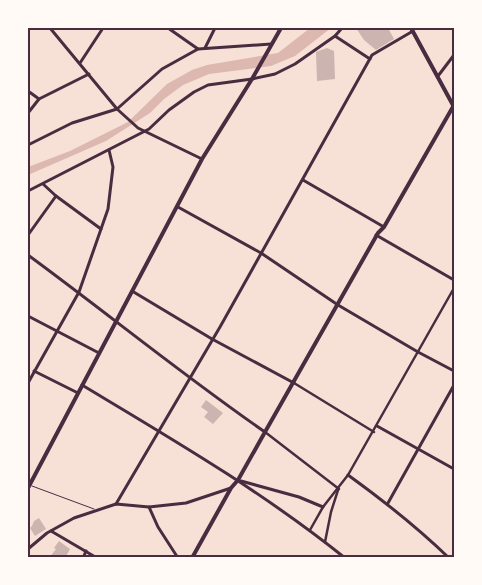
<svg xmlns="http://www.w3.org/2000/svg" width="482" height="585" font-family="'Public Sans',sans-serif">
<rect width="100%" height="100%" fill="#f7e1d7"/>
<path fill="#dcb8b0" d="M310,28h21l-36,28 -24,10 -62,8 -26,11 -19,14 -14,14 -44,28 -78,34v-8l42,-16 58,-29 39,-38 25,-14 15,-5 71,-12z"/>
<g fill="#ccb4b1">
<path d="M356,28h32l6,11 -18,11 -12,-10z"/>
<path d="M327,48l7,3 1,28 -18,2 -1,-29z"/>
<path d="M206,400l17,13 -10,11 -9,-7 4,-5 -7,-5z"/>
<path d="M39,518l7,11 -11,7 -5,-8 2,-2 2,-5z"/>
<path d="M59,541l11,8 -5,9h-16l7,-9 -2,-1z"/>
</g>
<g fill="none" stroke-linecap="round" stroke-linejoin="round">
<path stroke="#4a2c40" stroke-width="1" d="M32,486l62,23"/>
<g stroke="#4a2c40" stroke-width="2.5">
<path d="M294,383l80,49"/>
<path d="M265,432l74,57"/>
<path d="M310,530l13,-23 25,-32 106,-187"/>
<path d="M325,542l6,-30 7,-22"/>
</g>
<g stroke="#4a2c40" stroke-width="3">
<path d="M50,28l67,81 21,19 64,31"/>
<path d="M168,28l30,21"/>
<path d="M335,36l35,23"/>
<path d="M205,48l10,-20"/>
<path d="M80,63l23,-35"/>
<path d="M438,76l16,-21"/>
<path d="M28,91l11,8"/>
<path d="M28,113l11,-14 50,-25"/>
<path d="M28,145l44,-22 45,-14 45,-40 36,-20 73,-5"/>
<path d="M303,180l81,47"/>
<path d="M43,184l13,12 45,33"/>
<path d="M28,191l121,-62 20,-19 25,-18 14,-7 44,-6 23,-5 20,-10 40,-28 7,-8"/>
<path d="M178,207l83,46 77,52 80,47 36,19"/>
<path d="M28,235l28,-39"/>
<path d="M376,235l78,45"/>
<path d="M28,255c79,58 156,121 237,177"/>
<path d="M132,291l80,48 82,44"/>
<path d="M28,316l71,37"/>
<path d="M34,371l44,22"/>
<path d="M28,383l51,-91 29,-83 5,-42 -4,-17"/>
<path d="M82,385c90,54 181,107 263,173"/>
<path d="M377,426l77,43"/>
<path d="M348,475c36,26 69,52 101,83"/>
<path d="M241,481l58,16 24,10"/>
<path d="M388,503l66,-118"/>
<path d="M116,504l104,-177 152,-272 41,-24"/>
<path d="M149,507l9,20 20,31"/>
<path d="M51,531l46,27"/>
<path d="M28,549l19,-16 27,-15 42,-14 33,3 37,-4 45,-15"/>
<path d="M83,558l3,-7"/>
</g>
<g stroke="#4a2c40" stroke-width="4">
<path d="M411,28l43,79"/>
<path d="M28,488l174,-329 50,-80 29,-51"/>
<path d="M192,558l39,-70 7,-8 27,-48 113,-199 6,-6 70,-122"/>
</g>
</g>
<rect width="482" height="585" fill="none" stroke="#fffaf5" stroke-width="58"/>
<rect x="29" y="29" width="424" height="527" fill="none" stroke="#4a2c40" stroke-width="2"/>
</svg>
